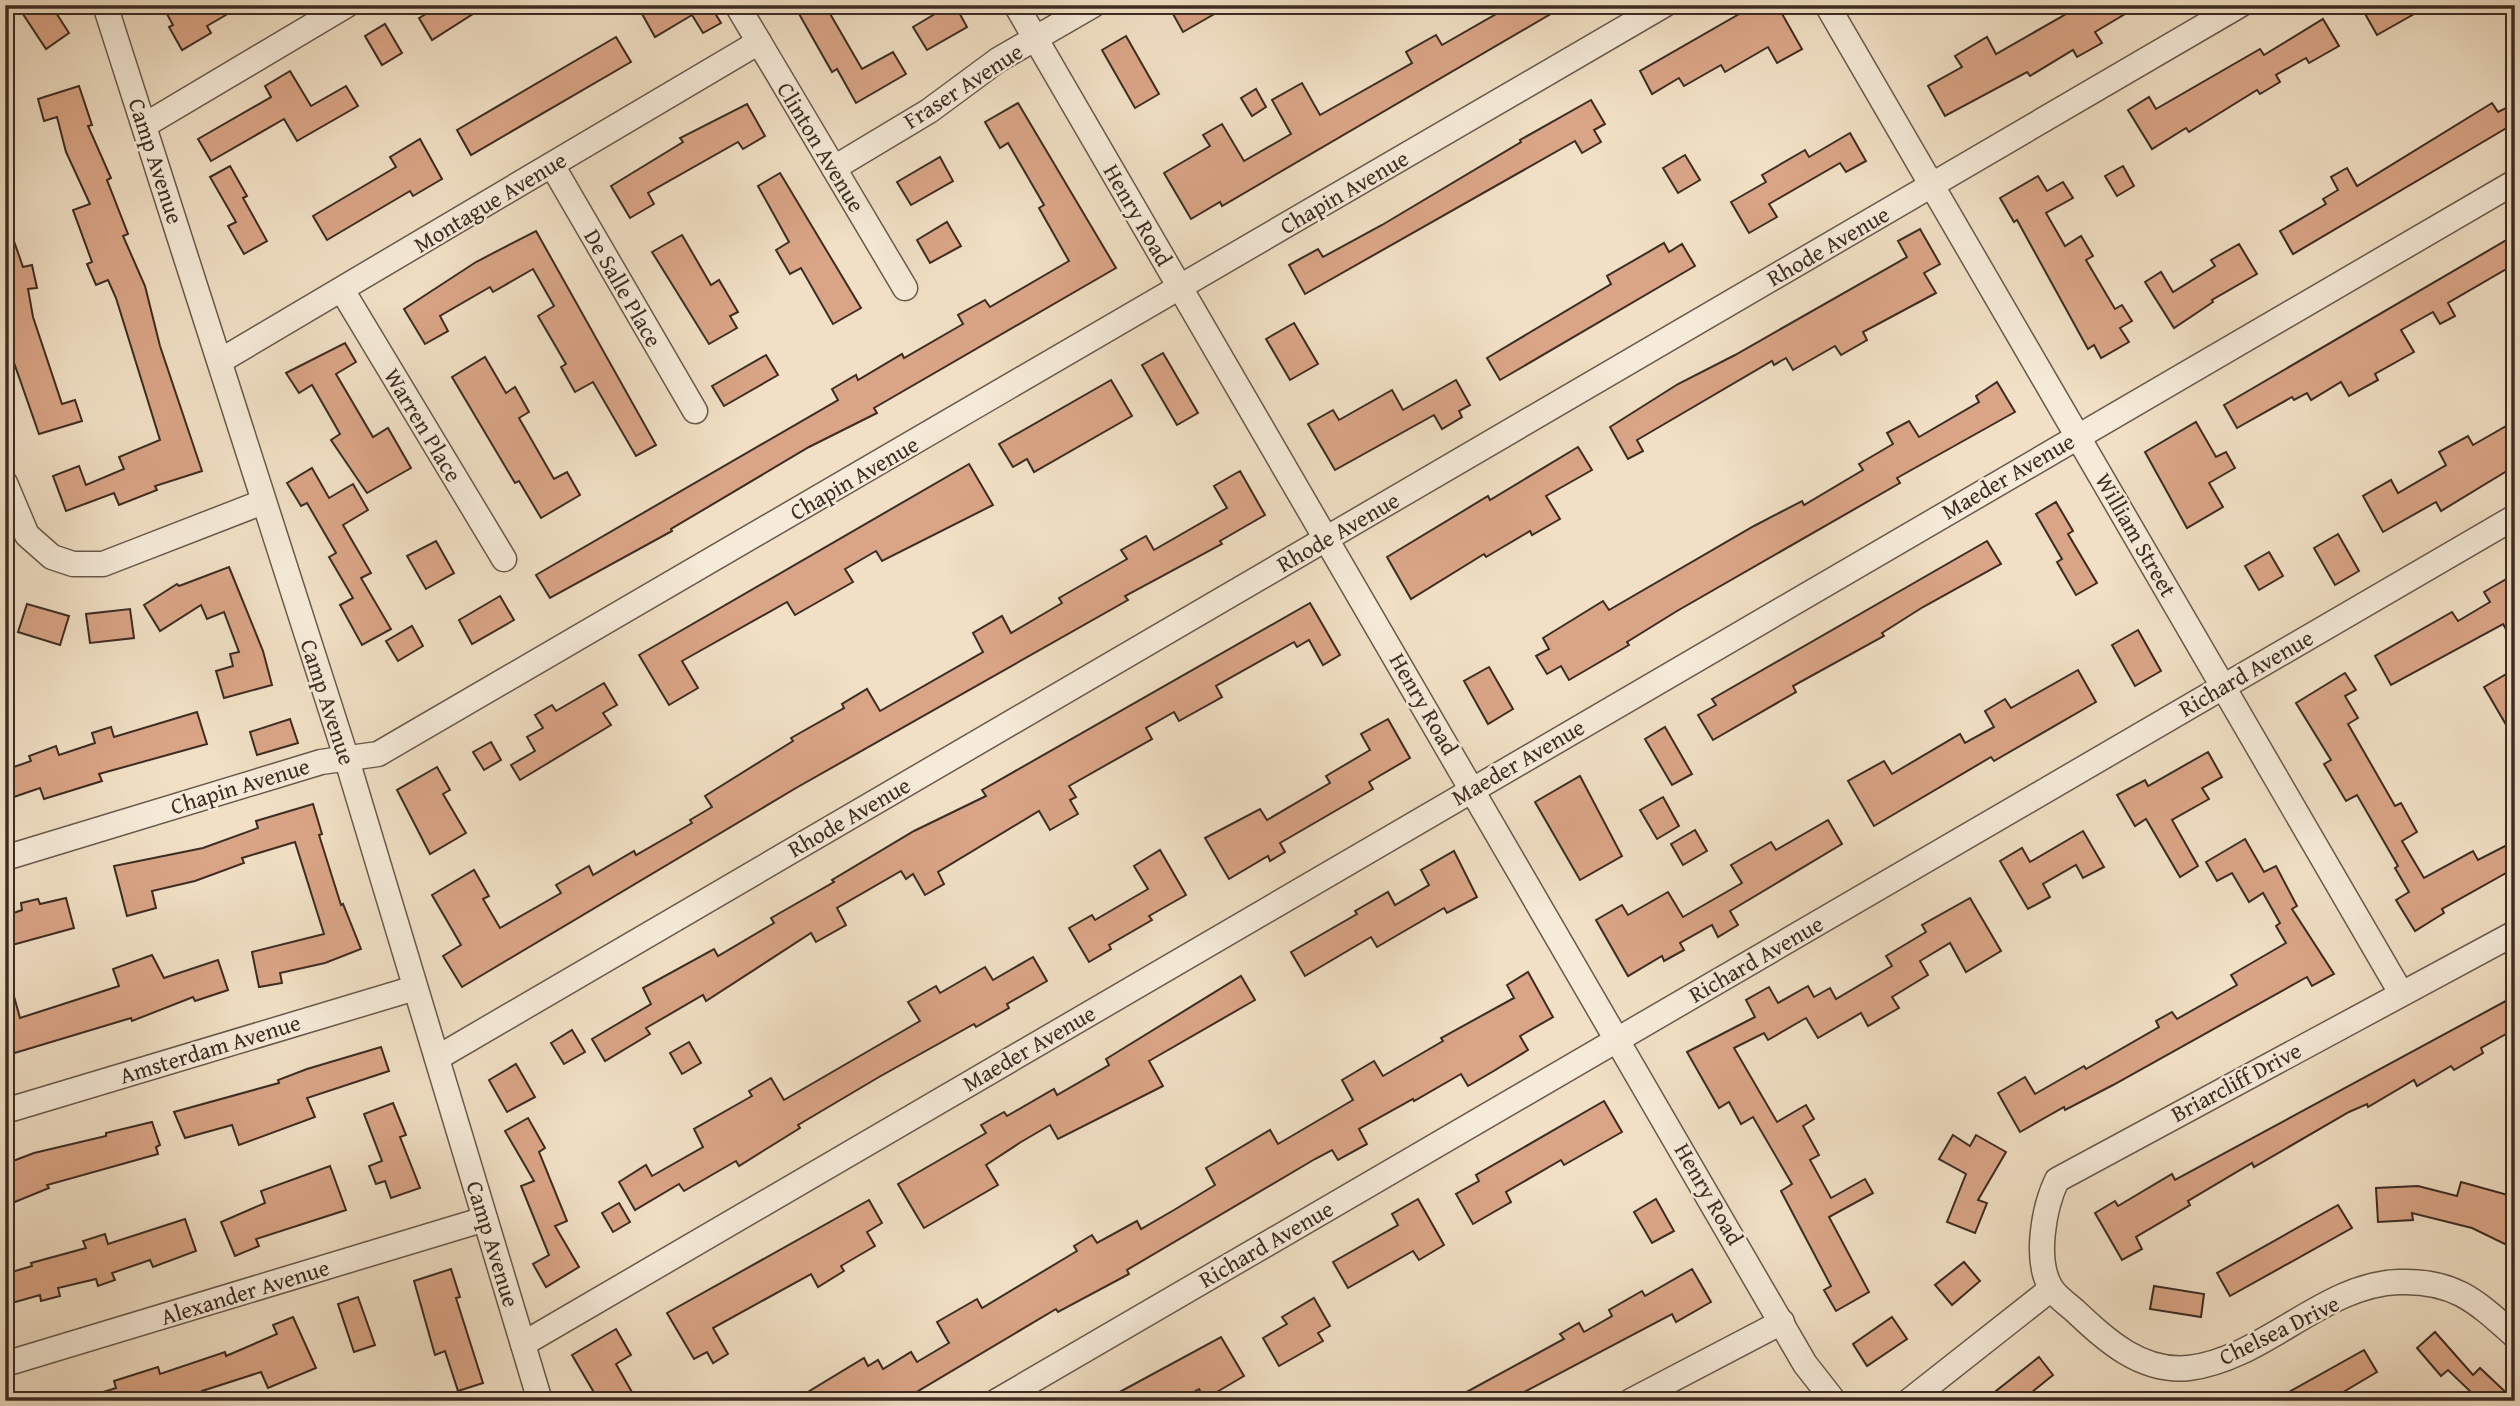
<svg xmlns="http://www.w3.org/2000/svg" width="2520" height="1406" font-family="'Gentium Book Plus',serif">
<rect width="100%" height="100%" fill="#f1e0c5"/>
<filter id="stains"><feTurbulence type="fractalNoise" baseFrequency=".00286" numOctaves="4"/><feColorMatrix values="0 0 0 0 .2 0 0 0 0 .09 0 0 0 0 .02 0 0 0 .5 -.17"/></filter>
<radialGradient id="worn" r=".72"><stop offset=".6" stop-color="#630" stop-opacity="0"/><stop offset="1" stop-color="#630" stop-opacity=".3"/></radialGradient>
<g fill="#daa586" stroke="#3c2c23" stroke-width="2">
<path d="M17,5h34l18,28 -23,16z"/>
<path d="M162,5h81l-36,21 4,7 -29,17 -13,-23 4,-2z"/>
<path d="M442,5h45l-55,35 -13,-22z"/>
<path d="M637,5h73l11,18 -18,10 -11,-18 -37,22z"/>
<path d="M794,5h31l37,64 31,-17 13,22 -50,29 -19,-34 -5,3z"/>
<path d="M950,5h5l12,22 -40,23 -14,-23z"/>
<path d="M1168,5h62l-47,27z"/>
<path d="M1492,5h74l-344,201 -2,-4 -29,17 -27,-46 46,-27 -7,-11 19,-11 22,37 47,-27 -19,-34 30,-17 18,32 92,-52 -6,-11 30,-17 6,10 54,-31z"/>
<path d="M1755,5h22l25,44 -25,14 -9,-16 -43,25 -4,-7 -37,21 -5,-8 -27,16 -12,-23z"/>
<path d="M2082,5h58l-45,27 7,11 -25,14 -4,-7 -43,26 -3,-4 -82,44 -17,-30 34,-19 -7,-11 32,-19 9,17z"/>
<path d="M2360,5h70l-53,30z"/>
<path d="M2323,19l16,27 -30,17 -3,-5 -30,17 4,7 -20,12 -3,-4 -68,42 -3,-4 -34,21 -24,-39 21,-13 7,12 104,-60 4,6z"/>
<path d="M385,24l17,29 -20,12 -17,-29z"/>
<path d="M1126,36l33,58 -24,14 -33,-58z"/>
<path d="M616,37l15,25 -160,93 -14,-25z"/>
<path d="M290,71l21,35 35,-20 12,20 -61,35 -13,-22 -73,42 -13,-22 73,-42 -6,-11z"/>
<path d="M79,86l13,39 -4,1 23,52 -4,2 21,54 -5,2 22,50 15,60 42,125 -47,15 2,4 -38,15 -5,-12 -48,18 -13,-35 26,-10 7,19 38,-16 -5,-12 41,-17 -44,-142 -8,-18 -12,5 -9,-21 5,-2 -19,-52 17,-6 -24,-52 -9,-35 -13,4 -6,-22z"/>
<path d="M1256,89l10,18 -14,9 -11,-18z"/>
<path d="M1591,100l14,24 -11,6 7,12 -19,11 -7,-12 -270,153 -16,-29 29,-16 5,8 59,-32 139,-83 -1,-2z"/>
<path d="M1018,103l98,165 -242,140 3,5 -68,34 -138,82 1,2 -122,67 -14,-23 302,-175 -6,-11 24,-14 2,5 44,-26 2,4 59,-34 -5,-9 27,-15 5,7 79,-46 -30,-53 5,-3 -36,-62 -8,5 -15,-26z"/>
<path d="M2492,103l6,9 8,-4 9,15 -222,131 -13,-23 46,-27 -3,-5 15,-9 -7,-13 16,-9 10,18z"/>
<path d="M747,104l18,32 -22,13 -5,-7 -90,51 6,11 -24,14 -19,-32 72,-44 -3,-4z"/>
<path d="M1850,133l16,28 -20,11 -6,-9 -71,41 8,13 -28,16 -18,-31 35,-20 -4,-7 43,-25 4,7z"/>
<path d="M420,139l22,40 -29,17 -3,-5 -83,49 -14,-24 83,-49 -6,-10z"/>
<path d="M1685,155l15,25 -22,13 -15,-25z"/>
<path d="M940,157l13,24 -42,24 -14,-23z"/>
<path d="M230,166l17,30 -4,2 24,43 -23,13 -16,-28 8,-4 -26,-45z"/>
<path d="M2123,166l11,20 -17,10 -12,-20z"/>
<path d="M780,173l81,135 -28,16 -32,-56 -11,6 -14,-24 13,-8 -31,-56z"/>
<path d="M2038,176l9,15 16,-9 10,16 -27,15 19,33 16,-10 12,20 -7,4 29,49 7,-4 10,16 -12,7 9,14 -28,16 -7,-13 -6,4 -71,-129 -3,2 -14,-24z"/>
<path d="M947,222l14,24 -31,17 -13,-23z"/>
<path d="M8,224l15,43 9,-2 5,23 -9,1 5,28 29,87 13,-4 7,21 -43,13 -34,-97v-112z"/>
<path d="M1920,229l20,35 -16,9 12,20 -73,39 4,8 -26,15 -6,-9 -42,24 -7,-12 -12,7 -2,-4 -135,79 6,11 -15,8 -18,-32 68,-43 57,-29 172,-98 -9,-16z"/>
<path d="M536,231l120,214 -20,11 -43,-74 -18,10 -14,-25 5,-3 -28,-48 16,-10 -21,-37 -40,23 -3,-5 -50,29 8,15 -23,13 -21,-35 72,-47z"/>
<path d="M682,235l29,50 8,-5 19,32 -8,4 7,12 -28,16 -57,-92z"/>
<path d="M2515,235v29l-67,39 7,13 -15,8 -7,-12 -32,18 13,22 -39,22 3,6 -29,16 -8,-14 -30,18 -4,-7 -13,7 -2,-3 -55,31 -13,-23z"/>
<path d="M1664,243l5,9 13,-8 13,22 -195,114 -13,-22 124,-74 -4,-8z"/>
<path d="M2239,244l18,30 -45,26 1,2 -39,26 -29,-46 16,-10 12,20 42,-26 -4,-6z"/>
<path d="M1294,323l24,41 -28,16 -24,-41z"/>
<path d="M345,343l11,19 -20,12 37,63 15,-9 23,40 -44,25 -36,-53 9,-6 -28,-49 -13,8 -13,-20z"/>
<path d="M1163,353l35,60 -21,12 -35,-60z"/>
<path d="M766,355l12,20 -54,31 -12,-20z"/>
<path d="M485,357l21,36 9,-6 14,25 -10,6 35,61 13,-7 13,23 -39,23 -22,-37 -4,2 -63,-106z"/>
<path d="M1111,380l21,36 -98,56 -7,-13 -14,8 -14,-23z"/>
<path d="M1456,380l14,25 -11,6 3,6 -20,12 -8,-14 -99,55 -27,-46 25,-14 6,10 53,-30 11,20z"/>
<path d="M1997,382l18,30 -118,66 3,5 -223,128 -50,31 2,3 -60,35 -8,-14 -14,8 -11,-18 13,-7 -6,-11 60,-37 6,9 145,-84 48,-25 2,4 59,-35 -4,-6 34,-20 -6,-11 22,-12 10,16 60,-35 -3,-6z"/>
<path d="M2515,421v45l-74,45 -5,-9 -53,30 -20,-36 28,-16 7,13 48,-28 -7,-13 29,-16 5,9z"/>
<path d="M2196,422l20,35 10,-5 9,16 -26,15 14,24 -36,21 -42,-76z"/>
<path d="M1578,447l14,23 -46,26 14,23 -28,16 -2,-4 -44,26 -2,-3 -73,45 -24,-42 101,-61 2,4z"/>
<path d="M969,464l24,41 -111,56 -6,-10 -31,18 8,13 -58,33 -8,-13 -105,59 16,27 -29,17 -30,-50z"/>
<path d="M312,468l17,30 24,-14 15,26 -25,15 28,48 -10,5 30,51 -29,16 -22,-40 13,-7 -24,-41 7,-4 -29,-50 -6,3 -14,-23z"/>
<path d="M1240,471l25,44 -45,26 2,3 -97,52 3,4 -332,188 -334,199 -19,-31 18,-11 -29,-50 42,-25 15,26 -6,3 17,29 61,-35 -5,-8 33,-19 4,9 41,-24 2,4 56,-32 -2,-3 22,-13 -7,-11 88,-55 -2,-3 53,-30 -2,-4 25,-15 13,22 103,-59 -10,-19 29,-17 9,17 51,-30 -3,-5 68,-39 -6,-9 25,-14 8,14 73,-42 -13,-22z"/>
<path d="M2056,502l17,29 -5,3 29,49 -21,12 -19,-33 5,-3 -26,-45z"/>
<path d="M2338,534l21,37 -24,14 -21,-37z"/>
<path d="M436,541l18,32 -28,16 -19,-33z"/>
<path d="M1987,541l14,23 -78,43 -41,26 2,3 -91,50 3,6 -83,48 -15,-25 18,-10 -4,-6z"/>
<path d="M2269,552l14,24 -24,14 -14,-24z"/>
<path d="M229,567l34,84 9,34 -48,13 -8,-27 17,-5 -3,-12 9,-2 -15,-40 -17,7 -6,-14 -41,26 -16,-26 33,-21 2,2z"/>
<path d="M2515,574v71l-12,-21 -112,61 -16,-29 77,-44 6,9 32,-19 -6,-10z"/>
<path d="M500,596l14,24 -42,24 -13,-24z"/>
<path d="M1310,603l30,52 -17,10 -14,-25 -12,7 -3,-5 -78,44 6,11 -43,24 -5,-9 -28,16 6,11 -83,47 7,11 -6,3 8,14 -28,16 -11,-19 -101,61 6,12 -19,11 -12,-21 -7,5 -5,-8 -64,37 9,17 -30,17 -5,-9 -105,68 -3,-6 -57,33 4,6 -45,27 -13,-22 59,-35 -8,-16 71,-39 4,7 56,-33 -3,-5 63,-36 -2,-2 82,-49 72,-35 -4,-6z"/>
<path d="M27,604l42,12 -9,29 -42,-13z"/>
<path d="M130,609l4,29 -44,5 -4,-29z"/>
<path d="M412,626l11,20 -25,15 -12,-20z"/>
<path d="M2138,630l23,41 -26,15 -23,-41z"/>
<path d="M1489,667l24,42 -25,15 -24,-43z"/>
<path d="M2515,669v71l-31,-53z"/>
<path d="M2078,670l18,32 -102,59 -3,-4 -117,69 -26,-45 36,-20 8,13 68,-40 5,9 29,-16 -9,-16 20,-12 6,9z"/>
<path d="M2345,673l11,17 -11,6 13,22 -10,6 47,82 6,-3 16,29 -15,9 22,37 49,-27 5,9 37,-19v27l-73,41 2,4 -29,18 -19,-31 13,-8 -14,-24 3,-2 -41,-71 -11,6 -22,-37 7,-4 -35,-57z"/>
<path d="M604,683l13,22 -14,8 8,12 -91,55 -9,-15 24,-14 -8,-14 16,-9 -8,-13 17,-10 4,6z"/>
<path d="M197,712l10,32 -108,30 3,7 -58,18 -4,-11 -35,12v-30l26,-9 -2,-5 27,-10 3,9 36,-12 -3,-10 19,-6 3,10z"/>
<path d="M290,719l8,24 -41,12 -7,-23z"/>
<path d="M1388,719l22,39 -41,24 4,7 -93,54 5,9 -15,9 -2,-5 -39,23 -24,-41 55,-29 7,11 63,-37 -4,-7 44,-26 -9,-16z"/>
<path d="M1665,727l27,47 -20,11 -27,-46z"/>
<path d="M491,742l10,18 -17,10 -11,-18z"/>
<path d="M2208,752l14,25 -20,11 7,11 -37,21 26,46 -18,11 -34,-58 -11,7 -18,-31 28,-15 3,6z"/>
<path d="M437,767l13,23 -7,4 23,39 -36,21 -33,-64z"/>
<path d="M1580,776l42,80 -42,24 -45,-78z"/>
<path d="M1663,797l16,29 -22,13 -17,-29z"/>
<path d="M313,804l9,30 -3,1 22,70 2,-1 18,45 -36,14 -45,10 2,10 -23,4 -7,-35 72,-18 -29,-92 -53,16 2,5 -49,18 -43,10 4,17 -29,8 -13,-50 89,-18 55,-20 -2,-7z"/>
<path d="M1828,820l14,24 -112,67 8,14 -20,12 -6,-12 -32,18 4,7 -20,11 -2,-5 -34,20 -32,-56 26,-15 6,10 40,-23 15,25 59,-34 -11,-18 40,-23 5,8z"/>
<path d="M1695,830l12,21 -24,14 -12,-21z"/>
<path d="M2083,831l21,36 -21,11 -7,-13 -33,19 7,13 -22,12 -28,-48 22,-13 8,14z"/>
<path d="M2245,839l19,33 12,-6 21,40 -5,3 42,65 -22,12 -5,-9 -194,108 -48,25 -1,-3 -44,25 -22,-39 27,-16 10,17 49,-28 2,3 73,-42 -3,-6 16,-9 5,7 60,-34 -6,-10 55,-32 -10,-17 4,-3 -17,-30 -14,9 -17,-29 -15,8 -11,-19z"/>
<path d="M1160,850l26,45 -37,21 3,4 -43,25 2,4 -22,13 -20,-34 23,-13 3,5 53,-31 -14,-23z"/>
<path d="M1454,851l23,46 -30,16 -3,-5 -67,39 -6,-10 -66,39 -14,-24 66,-38 -2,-3 33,-19 7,13 34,-20 -8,-15z"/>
<path d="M66,898l8,30 -69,19v-31l17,-6 -1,-7 17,-4 2,5z"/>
<path d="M1970,898l31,53 -35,21 -16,-29 -30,18 8,14 -36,22 7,11 -31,18 -7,-13 -43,25 -12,-20 -38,22 -4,-7 -30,15 43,74 29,-17 8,14 -11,7 16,29 -9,5 21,38 34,-19 8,14 -44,24 40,75 -33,19 -12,-21 7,-4 -50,-95 11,-7 -39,-67 -12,7 -12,-22 -10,6 -32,-56 68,-35 -9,-17 23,-13 9,16 30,-17 6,11 16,-9 6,11 56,-33 -6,-10 40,-24 -4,-7z"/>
<path d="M152,955l12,23 54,-18 10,30 -33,11 -2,-4 -61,24 -1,-3 -123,37 -3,-10v-63h5l10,36 99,-32 -6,-17z"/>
<path d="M1033,957l14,24 -40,23 2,4 -33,19 -2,-3 -95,53 -81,48 2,3 -61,38 -3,-5 -52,30 -5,-7 -44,26 -16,-28 27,-17 6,11 51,-29 -9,-18 58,-33 -3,-5 22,-13 13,22 136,-79 -12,-19 28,-16 4,7 45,-26 8,13z"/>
<path d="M1528,972l25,45 -33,19 8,14 -36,22 -24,14 -7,-12 -47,27 -1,-2 -54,30 8,15 -29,16 -6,-10 -17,9 -188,111 2,4 -71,38 -2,-3 -143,85 -15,7h-105l71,-43 4,8 10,-6 5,9 28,-17 6,10 32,-19 -12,-21 40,-23 5,9 95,-57 -3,-5 18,-11 5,8 40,-22 4,8 33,-19 41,-25 -9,-17 64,-38 8,14 75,-44 -11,-20 32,-19 9,15 60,-35 -2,-3 73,-40 -7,-13z"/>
<path d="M1241,976l14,24 -106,61 14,25 -105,53 -8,-14 -29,17 -35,23 12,20 -74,43 -26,-44 88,-51 -5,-8 23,-13 3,4 47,-27 3,6 52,-30 -3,-6z"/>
<path d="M2515,996v33l-34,19 2,5 -29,17 -3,-4 -34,20 -3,-6 -46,27 -1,-3 -18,8 -95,55 -2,-4 -64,38 2,4 -54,32 6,12 -20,11 -27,-47 20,-12 3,5 54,-32 3,6z"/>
<path d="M572,1030l13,22 -21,12 -13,-21z"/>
<path d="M689,1042l12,21 -19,11 -12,-21z"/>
<path d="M381,1047l8,24 -82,27 8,19 -76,28 -7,-20 -47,13 -11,-26 105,-29 -1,-3 29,-11z"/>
<path d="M516,1064l19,33 -28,15 -18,-32z"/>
<path d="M1604,1101l18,31 -58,33 -3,-5 -55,32 5,10 -38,22 -17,-30 23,-13 -3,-6z"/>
<path d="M393,1103l13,32 -6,2 20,51 -29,10 -6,-17 -9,3 -7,-18 13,-5 -18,-47z"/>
<path d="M528,1118l17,30 -6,4 28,69 -12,5 24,41 -33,20 -13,-23 16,-9 -28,-69 13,-5 -29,-50z"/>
<path d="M152,1122l8,23 -4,2 2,7 -111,31 2,3 -44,18v-42l29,-11 72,-17v-3z"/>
<path d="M1953,1135l17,11 6,-11 30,17 -28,48 9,3 -12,30 -28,-11 19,-48 -27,-15z"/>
<path d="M330,1166l16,44 -90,29 3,7 -24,10 -14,-34 44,-19 -4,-12z"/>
<path d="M2461,1182l54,15v52l-43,-21 -60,-15 1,7 -35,2 -2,-34 42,-2 39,10z"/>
<path d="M1418,1199l26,46 -25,15 -6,-9 -65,37 -15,-26 65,-37 -6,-11z"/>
<path d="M1656,1199l18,32 -22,12 -18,-31z"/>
<path d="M869,1200l13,23 -15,9 8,14 -34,20 3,5 -26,16 -7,-13 -98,54 15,26 -15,9 -6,-11 -13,7 -27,-46z"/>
<path d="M619,1203l11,19 -17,10 -11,-19z"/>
<path d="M2338,1205l14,23 -122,68 -13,-23z"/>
<path d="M185,1219l11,32 -43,16 -3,-7 -38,13 3,7 -17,6 -2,-7 -38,9 2,8 -19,5 -1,-6 -35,10v-31l27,-8 -1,-3 55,-15 -3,-7 22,-7 3,10z"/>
<path d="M1964,1262l16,19 -28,24 -17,-20z"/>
<path d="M451,1269l9,28 -4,1 27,85 -25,8 -13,-40 -10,4 -21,-74z"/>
<path d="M1692,1269l19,33 -35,20 -4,-8 -165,87h-57l114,-62 -4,-5 19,-11 5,9 28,-16 -3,-6 33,-19 3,5z"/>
<path d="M2154,1286l50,8 -3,23 -51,-8z"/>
<path d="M358,1297l17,48 -21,7 -16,-48z"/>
<path d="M1314,1298l16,28 -12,7 5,8 -44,25 -16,-28 24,-14 -5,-7z"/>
<path d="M293,1317l23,51 -48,20 -7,-16 -59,19 3,10h-118v-4l29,-9 -2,-7 44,-14 2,7 65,-22 1,4 51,-22 -4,-9z"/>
<path d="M1892,1317l15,22 -40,27 -14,-22z"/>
<path d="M616,1329l15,26 -15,9 21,37h-38l-27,-46z"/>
<path d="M2435,1332l38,43 7,-7 35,33h-51l7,-9 -23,-22 -7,6 -24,-28z"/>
<path d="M1221,1337l23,39 -39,23 -6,-10 -21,12h-75z"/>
<path d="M2364,1350l13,22 -49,29h-55z"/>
<path d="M2039,1357l14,18 -32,26h-17l-8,-10z"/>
</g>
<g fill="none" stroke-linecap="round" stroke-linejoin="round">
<g stroke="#69594c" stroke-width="27">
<g id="minor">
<path d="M105,5l242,755 193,641"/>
<path d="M737,5l168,283"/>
<path d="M1016,5l789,1359 29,37"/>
<path d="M1827,5l574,988"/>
<path d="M145,125l202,-120"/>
<path d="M552,165l143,246"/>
<path d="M834,168l95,-57 69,-51 95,-55"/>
<path d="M342,290l162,269"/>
<path d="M220,361l539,-319"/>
<path d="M5,483l22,52 25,22 21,7h30l160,-62"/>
<path d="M5,858l316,-96 57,-8 1286,-749"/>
<path d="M2515,933l-458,247c-13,27 -23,80 -6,108 5,8 16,16 23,22 32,30 67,63 115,58 75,-9 135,-84 210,-86 55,-2 77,19 116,54"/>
<path d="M437,1058l1803,-1053"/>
<path d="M5,1111l410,-123"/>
<path d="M523,1344l1992,-1162"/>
<path d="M5,1364l480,-145"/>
<path d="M997,1401l1518,-884"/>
<path d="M1631,1401l151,-79"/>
<path d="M1909,1401l142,-112"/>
</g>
</g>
<use href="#minor" stroke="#f6ebd9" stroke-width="24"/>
</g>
<g text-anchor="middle" stroke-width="5" stroke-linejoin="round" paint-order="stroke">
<g font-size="23" fill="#3c2c23" stroke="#f6ebd9">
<text transform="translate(963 86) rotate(-33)" y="8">Fraser Avenue</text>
<text transform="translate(821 147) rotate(59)" y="8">Clinton Avenue</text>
<text transform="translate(156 161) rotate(72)" y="8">Camp Avenue</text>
<text transform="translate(1344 192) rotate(-30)" y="8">Chapin Avenue</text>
<text transform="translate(490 202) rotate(-31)" y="8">Montague Avenue</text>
<text transform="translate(1138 215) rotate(60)" y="8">Henry Road</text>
<text transform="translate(1828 246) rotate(-30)" y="8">Rhode Avenue</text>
<text transform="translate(623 288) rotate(60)" y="8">De Salle Place</text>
<text transform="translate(423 425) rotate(59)" y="8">Warren Place</text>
<text transform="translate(2008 476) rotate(-30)" y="8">Maeder Avenue</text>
<text transform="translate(854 478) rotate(-30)" y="8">Chapin Avenue</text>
<text transform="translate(1338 532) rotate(-30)" y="8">Rhode Avenue</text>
<text transform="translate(2136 535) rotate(60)" y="8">William Street</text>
<text transform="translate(2246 673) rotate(-30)" y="8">Richard Avenue</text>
<text transform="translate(328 702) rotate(72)" y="8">Camp Avenue</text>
<text transform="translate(1424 704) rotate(60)" y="8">Henry Road</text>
<text transform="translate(1518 762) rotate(-30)" y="8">Maeder Avenue</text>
<text transform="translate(240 786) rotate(-17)" y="8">Chapin Avenue</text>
<text transform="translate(849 817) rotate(-30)" y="8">Rhode Avenue</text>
<text transform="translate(1756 959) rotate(-30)" y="8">Richard Avenue</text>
<text transform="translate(1029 1048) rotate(-30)" y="8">Maeder Avenue</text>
<text transform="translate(210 1049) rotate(-17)" y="8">Amsterdam Avenue</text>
<text transform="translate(2236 1082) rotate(-28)" y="8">Briarcliff Drive</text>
<text transform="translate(1709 1194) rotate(60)" y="8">Henry Road</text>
<text transform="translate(493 1244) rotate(73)" y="8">Camp Avenue</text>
<text transform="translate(1266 1244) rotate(-30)" y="8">Richard Avenue</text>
<text transform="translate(245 1292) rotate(-17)" y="8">Alexander Avenue</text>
<text transform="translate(2279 1330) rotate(-26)" y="8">Chelsea Drive</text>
</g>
</g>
<rect width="2520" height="1406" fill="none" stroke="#f1e0c5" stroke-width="28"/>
<rect x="7" y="7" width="2506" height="1392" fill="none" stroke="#3c2c23" stroke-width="3.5"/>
<rect x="14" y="14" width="2492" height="1378" fill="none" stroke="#3c2c23" stroke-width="2"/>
<rect width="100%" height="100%" filter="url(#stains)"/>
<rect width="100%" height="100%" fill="url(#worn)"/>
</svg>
